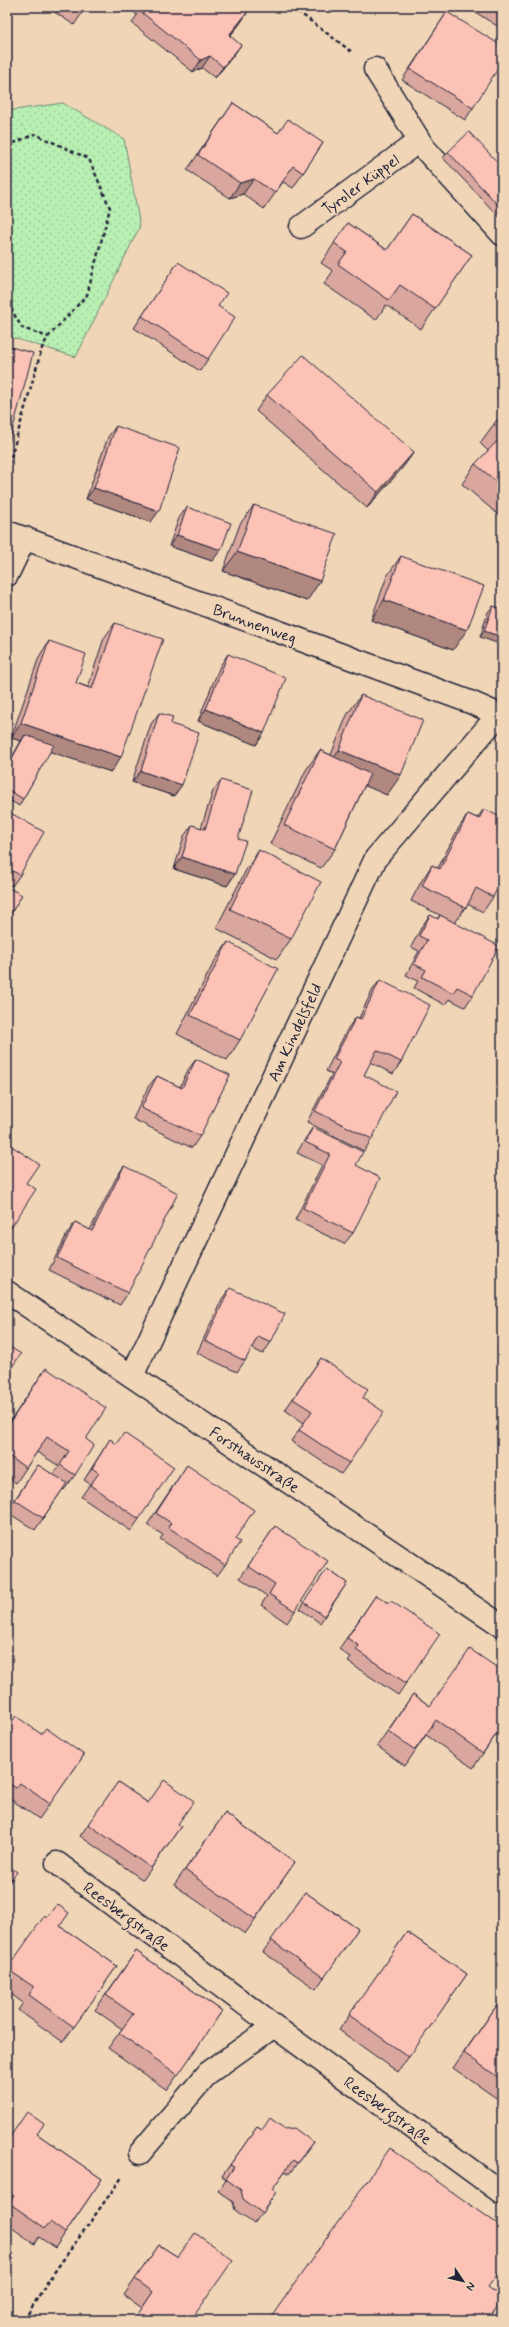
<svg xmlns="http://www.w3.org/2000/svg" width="509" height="2327" font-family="Mynerve,sans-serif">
<defs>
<pattern id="green-dots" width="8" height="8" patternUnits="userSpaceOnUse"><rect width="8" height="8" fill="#b8efb2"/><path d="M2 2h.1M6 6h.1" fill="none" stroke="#9ecd9a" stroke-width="1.8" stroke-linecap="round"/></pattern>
</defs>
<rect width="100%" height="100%" fill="#f0d6b7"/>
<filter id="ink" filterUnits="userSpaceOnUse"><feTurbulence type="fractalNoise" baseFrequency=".025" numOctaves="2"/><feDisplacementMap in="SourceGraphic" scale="8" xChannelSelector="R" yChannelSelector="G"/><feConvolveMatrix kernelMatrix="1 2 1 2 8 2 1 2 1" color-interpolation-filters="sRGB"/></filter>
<g filter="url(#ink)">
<path fill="url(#green-dots)" stroke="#6d8876" d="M63,103l61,36 16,87 -64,131 -69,-21v-225z"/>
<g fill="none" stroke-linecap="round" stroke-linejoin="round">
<g stroke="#22223b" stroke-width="25">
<g id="street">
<path d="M375,69l49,79 78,86"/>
<path d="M301,227l118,-86"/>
<path d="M7,532l463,170 32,14"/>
<path d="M7,575l18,-37"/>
<path d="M7,1292l495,334"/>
<path d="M132,1376l244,-518 123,-144"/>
<path d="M57,1863l217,163 228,167"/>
<path d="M140,2153l68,-80 66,-47"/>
</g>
</g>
<g stroke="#22223b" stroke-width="2.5" stroke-dasharray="4 3" stroke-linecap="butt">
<path d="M292,7l60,45"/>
<path d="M7,146l28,-12 54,25 21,49 -23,87 -39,42 -6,11 -35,123"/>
<path d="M7,302l15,26 26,9"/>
<path d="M24,2320l24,-39 75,-105"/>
</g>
<use href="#street" stroke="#f0d6b7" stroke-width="22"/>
</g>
<g fill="#d9a79d" stroke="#22223b">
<path d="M47,7h39l-12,18z"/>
<path d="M130,7h109l8,6 -8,12 -9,11 3,20 -18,22 -13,-10 -9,4 -61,-49 5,-8 -8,-7z"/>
<path d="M467,7h35v22z"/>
<path d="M447,12l26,96 -8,12 -63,-40z"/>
<path d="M233,103l45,30 45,10 -30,45 -10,-6 -19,27 -21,-15 -13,4 -43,-28z"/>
<path d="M448,152l54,15v53l-59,-62z"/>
<path d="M412,214l60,41 -51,74 -35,-24 -10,15 -52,-36 9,-13 -12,-8 27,-40 39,27z"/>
<path d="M178,262l40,44 -10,53 -8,12 -66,-43z"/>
<path d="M267,395l147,57 -11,15 -36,41 -111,-97z"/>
<path d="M502,414v102l-1,1 -39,-33 13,-20 13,-13 -8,-8 14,-19z"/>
<path d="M116,426l35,96 -65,-23 22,-62z"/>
<path d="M254,505l53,96 -84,-30 17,-47z"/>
<path d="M187,507l25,54 -43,-15 10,-28z"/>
<path d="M401,556l52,94 -82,-30 16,-44z"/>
<path d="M493,606l9,3 -22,28 8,-25z"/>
<path d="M115,623l-4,149 -61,-21 -27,48 -4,7 -11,-7 -1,1v-34l14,-25 -10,-3 28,-81 10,-16 27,42 12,4 16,-49z"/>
<path d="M228,654l36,79 -8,12 -58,-24 22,-55z"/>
<path d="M361,695l26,100 -22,-10 -30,64 -14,19 -51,-24 36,-74 14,-20 11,5 16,-40z"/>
<path d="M159,713l12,11 3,72 -42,-14 19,-58z"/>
<path d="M221,780l17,59 -3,35 -8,12 -53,-17 10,-33 8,-11 9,3 12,-37z"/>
<path d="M484,809l9,88 -10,15 -16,-8 -12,19 18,72 -8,12 -16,-8 -4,6 -31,-17 4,-7 -12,-6 13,-24 -8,-4 11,-21 8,-11 7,4 3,-4 -29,-14 11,-21 10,-15 6,3 20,-39 10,-15 9,4z"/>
<path d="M9,812l11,63 -8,11 -5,-2v-68z"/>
<path d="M259,850l32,89 -14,20 -61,-31 30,-58z"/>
<path d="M228,942l12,98 -13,20 -50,-26 37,-72z"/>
<path d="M380,980l21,82 -8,12 -23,-12 -6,13 8,64 -8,12 -57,-29 25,-48 -6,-3 22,-43 8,-11 3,1 13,-27z"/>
<path d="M196,1059l4,77 -8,12 -59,-29 15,-32 9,-11 23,11 8,-17z"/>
<path d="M313,1127l43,38 -3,68 -9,11 -49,-24 27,-55 -25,-12 8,-14z"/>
<path d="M124,1166l4,127 -8,12 -71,-35 18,-36 8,-12 15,8 26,-52z"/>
<path d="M230,1288l41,54 -8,12 -12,-6 -6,13 -8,11 -40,-19 25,-54z"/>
<path d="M321,1358l42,40 -14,65 -8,11 -50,-33 13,-18 -19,-13z"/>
<path d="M46,1368l40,71 -11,36 -11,15 -1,-1 -28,41 -28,-18v-1l31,-46 15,10 6,-9 -22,-14 -21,31 -9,-6v-51z"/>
<path d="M110,1439l6,5 23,75 -8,12 -50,-34 9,-13 -6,-4z"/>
<path d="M187,1465l48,74 -10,26 -8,11 -57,-37 3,-4 -16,-10z"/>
<path d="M275,1526l20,85 -8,12 -26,-18 6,-9 -27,-18z"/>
<path d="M327,1569l20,14 -27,40 -20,-14z"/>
<path d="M376,1595l30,88 -8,12 -50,-33 3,-4 -12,-9z"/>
<path d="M413,1694l17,12 72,20 -29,42 -47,-33 -21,31 -28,-20z"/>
<path d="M7,1729l34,5 43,21 -45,64 -30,-21 -2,3z"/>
<path d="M118,1782l63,44 -38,54 -63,-44z"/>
<path d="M225,1813l70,49 -50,72 -71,-49z"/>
<path d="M305,1892l53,37 -42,60 -53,-37z"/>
<path d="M60,1926l57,40 -54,76 -45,-32 5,-7 -16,-12v-22z"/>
<path d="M407,1932l60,42 -69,98 -59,-42z"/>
<path d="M136,1951l86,60 -55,79 -59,-42 14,-19 -27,-19z"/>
<path d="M502,1998v104l-49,-34z"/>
<path d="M257,2127l5,3 23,-1 28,13 -24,32 -4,-3 -13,18 4,3 -22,32 -19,-14 -2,-8 -15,-11 8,-12 -4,-3z"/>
<path d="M37,2134l65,45 -47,69 -16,-11 -5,7 -27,-20v-83z"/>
<path d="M159,2245l19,12 -36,51 -18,-13z"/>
</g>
<g fill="#b0887f" stroke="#22223b">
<path d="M247,13l-8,12 -18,21 8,-11z"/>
<path d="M241,45l-8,11 -18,22 8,-11z"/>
<path d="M210,56l-8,12 -9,4 8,-12z"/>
<path d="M254,179l-11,15 -13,4 10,-15z"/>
<path d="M414,452l-11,15 -36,41 11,-16z"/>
<path d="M94,488l65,23 -8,11 -65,-23z"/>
<path d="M177,535l44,15 -9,11 -43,-15z"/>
<path d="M237,552l83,29 -13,20 -84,-30z"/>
<path d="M384,600l83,30 -14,20 -82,-30z"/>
<path d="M484,631l18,6v8l-22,-8z"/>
<path d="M206,709l58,24 -8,12 -58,-24z"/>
<path d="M21,723l100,34 -10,15 -90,-30 4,-7 -4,6 -10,-3z"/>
<path d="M339,750l62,25 -14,20 -62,-26z"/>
<path d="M141,771l41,14 -8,11 -42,-14z"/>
<path d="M182,857l53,17 -8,12 -53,-17z"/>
</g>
<g fill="#fcc2b6" stroke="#22223b">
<path d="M73,7h13l-4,6z"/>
<path d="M143,7h96l8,6 -18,22 12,10 -18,22 -13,-11 -9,4 -61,-49z"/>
<path d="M447,12l55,34v16l-29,46 -63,-39z"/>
<path d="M233,103l45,30 10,-14 35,24 -20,30 -10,-7 -18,27 -21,-14 -14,4 -42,-28z"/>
<path d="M469,132l33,35v42l-54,-57z"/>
<path d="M412,214l60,41 -37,54 -35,-24 -11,15 -51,-36 9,-12 -13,-9 14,-20 39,27z"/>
<path d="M178,262l49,31 -9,13 17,11 -27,42 -66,-43z"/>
<path d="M7,346l26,7 -24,90 -2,-1z"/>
<path d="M303,355l111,97 -36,40 -111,-97z"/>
<path d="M502,414v18l-8,-8z"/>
<path d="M116,426l64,22 -21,63 -65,-23z"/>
<path d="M502,436v50l-27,-22z"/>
<path d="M254,505l83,29 -17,47 -83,-29z"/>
<path d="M187,507l44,16 -10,27 -44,-15z"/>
<path d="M401,556l83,30 -17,44 -83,-30z"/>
<path d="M493,606l9,3v28l-18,-6z"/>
<path d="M115,623l48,16 -42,118 -100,-34 28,-82 37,13 -10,29 16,6z"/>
<path d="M228,654l58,24 -22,55 -58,-24z"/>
<path d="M361,695l62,25 -22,55 -62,-25z"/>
<path d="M159,713l14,4 -2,7 28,9 -17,52 -41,-14z"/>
<path d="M25,735l29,10 -31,54 -16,-10v-22z"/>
<path d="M320,750l50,24 -35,75 -51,-24z"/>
<path d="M221,780l32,10 -15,49 8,2 -11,33 -53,-17 10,-32 13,4z"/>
<path d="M484,809l18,9v61l-9,18 -17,-9 -10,20 -44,-22 10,-21 8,4 28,-55 11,5z"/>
<path d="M9,812l35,20 -24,43 -13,-7v-52z"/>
<path d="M259,850l62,32 -30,57 -61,-30z"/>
<path d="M7,887l15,8 -15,25z"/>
<path d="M430,915l8,4 2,-4 59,31 -26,49 -16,-8 -4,6 -31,-16 4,-7 -12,-6 13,-24 -8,-4z"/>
<path d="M228,942l50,27 -38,71 -50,-25z"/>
<path d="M380,980l50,25 -29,57 -24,-12 -13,25 32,16 -24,48 -57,-28 25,-49 -6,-3 22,-42 5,2z"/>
<path d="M196,1059l34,16 -30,61 -59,-28 16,-32 25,12z"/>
<path d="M313,1127l50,25 -7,13 24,13 -27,55 -50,-25 27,-54 -25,-12z"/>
<path d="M7,1143l32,21 -13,19 10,6 -29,45z"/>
<path d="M124,1166l54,27 -50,100 -71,-35 18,-36 17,9z"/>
<path d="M230,1288l55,26 -14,28 -13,-6 -13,25 -40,-20z"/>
<path d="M7,1345l14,9 -14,20z"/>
<path d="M321,1358l47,31 -5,9 21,14 -35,51 -50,-33 13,-19 -19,-12z"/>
<path d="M46,1368l60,40 -20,31 8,6 -19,30 -15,-10 9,-14 -22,-14 -21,31 -19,-13v-28z"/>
<path d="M124,1433l50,34 -35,52 -49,-34 9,-12 -7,-5 18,-29 6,5z"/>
<path d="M38,1465l29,18 -24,35 -28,-18z"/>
<path d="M187,1465l67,45 -19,29 5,3 -15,23 -57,-38 3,-4 -15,-10z"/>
<path d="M275,1526l53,35 -33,50 -26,-17 6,-10 -27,-18z"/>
<path d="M327,1569l20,14 -23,33 -20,-14z"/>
<path d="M376,1595l13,8 2,-2 49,33 -34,49 -50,-33 3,-4 -12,-8z"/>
<path d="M470,1649l32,22v55l-19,27 -47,-33 -21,30 -27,-19 25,-37 17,12z"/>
<path d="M16,1716l25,18 5,-6 38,27 -34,49 -30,-21 -4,5 -9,-6v-53z"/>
<path d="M164,1780l30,21 -16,23 3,2 -30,42 -63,-44 30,-42 30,21z"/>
<path d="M225,1813l70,49 -40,57 -70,-49z"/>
<path d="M7,1865l10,7 -10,14z"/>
<path d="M305,1892l53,37 -34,49 -53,-38z"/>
<path d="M57,1904l12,9 -9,13 57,40 -43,61 -45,-32 5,-8 -27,-18 38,-54 2,2z"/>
<path d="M407,1932l60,42 -58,83 -60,-42z"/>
<path d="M136,1951l86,60 -44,64 -59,-42 14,-19 -27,-19z"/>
<path d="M502,1998v82l-38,-27z"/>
<path d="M7,2100l3,2 -3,5z"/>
<path d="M27,2112l17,12 -7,10 65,45 -37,54 -15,-11 -5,6 -36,-25 5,-7 -7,-4v-51z"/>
<path d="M270,2118l15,11 9,-1 19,14 -16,21 -4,-3 -21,29 4,3 -14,21 -19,-14 -2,-9 -15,-11 8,-12 -4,-2 27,-38 5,3z"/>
<path d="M390,2148l112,79v41l-14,19 14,10v3l-14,20h-219z"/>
<path d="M195,2233l38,27 -42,60h-57l19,-28 -18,-13 24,-34 19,12z"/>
</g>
</g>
<g text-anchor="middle" stroke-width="3" stroke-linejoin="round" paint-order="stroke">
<g font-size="16" fill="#22223b" stroke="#f0d6b7">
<text transform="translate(360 184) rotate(-36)" y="6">Tyroler Küppel</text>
<text transform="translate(255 623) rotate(20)" y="6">Brunnenweg</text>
<text transform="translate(294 1032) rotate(-65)" y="6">Am Kindelsfeld</text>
<text transform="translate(255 1459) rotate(34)" y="6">Forsthausstraße</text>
<text transform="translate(127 1916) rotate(37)" y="6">Reesbergstraße</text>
<text transform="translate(388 2110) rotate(36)" y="6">Reesbergstraße</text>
</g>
</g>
<rect width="509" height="2327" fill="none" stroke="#f0d6b7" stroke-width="24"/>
<rect x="12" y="12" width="485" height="2303" fill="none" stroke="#22223b" stroke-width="1.5" filter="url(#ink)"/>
<g transform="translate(463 2281) rotate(125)" stroke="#f0d6b7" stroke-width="3" paint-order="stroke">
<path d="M0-3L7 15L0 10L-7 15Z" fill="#22223b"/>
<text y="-6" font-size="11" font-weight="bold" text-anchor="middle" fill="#22223b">N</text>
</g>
</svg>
